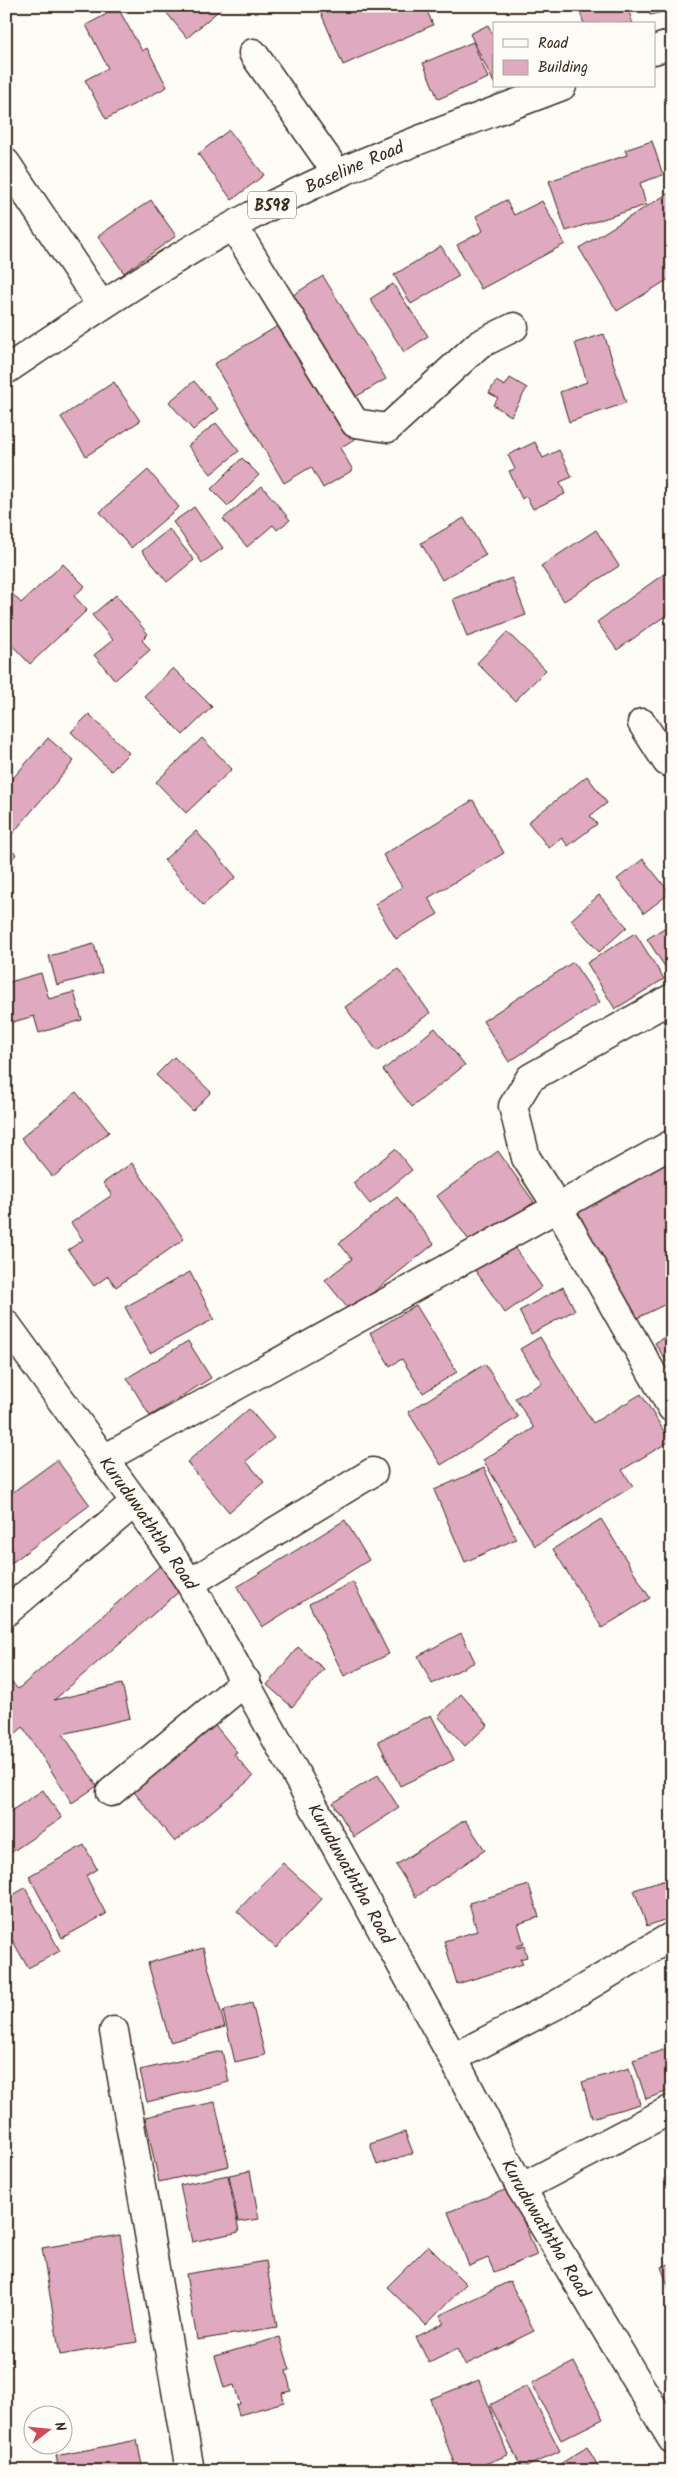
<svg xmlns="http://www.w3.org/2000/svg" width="678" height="2477" font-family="Kalam,sans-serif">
<rect width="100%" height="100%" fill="#fdfcf7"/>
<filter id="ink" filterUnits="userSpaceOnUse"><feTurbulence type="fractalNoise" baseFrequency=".02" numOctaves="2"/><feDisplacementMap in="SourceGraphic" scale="10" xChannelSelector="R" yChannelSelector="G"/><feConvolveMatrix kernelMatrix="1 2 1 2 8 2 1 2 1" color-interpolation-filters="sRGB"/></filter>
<g filter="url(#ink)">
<g fill="#dfa9c0" stroke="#3b2a1e">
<path d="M161,6h63l-37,32z"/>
<path d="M318,6h107l8,19 -90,40z"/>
<path d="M578,6h49l6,18h-49z"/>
<path d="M648,6h24v4l-22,5z"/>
<path d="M118,8l24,43 5,-3 20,39 -61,32 -21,-39 23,-12 -22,-43z"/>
<path d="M488,25l6,12v46l-24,-49z"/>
<path d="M473,42l15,36 -50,21 -15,-36z"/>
<path d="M229,130l35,45 -32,25 -34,-46z"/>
<path d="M652,141l11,34 -23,8 6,22 -80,26 -17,-50 78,-26 -2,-5z"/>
<path d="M672,191v86l-55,34 -38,-63z"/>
<path d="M151,200l25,36 -52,37 -26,-37z"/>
<path d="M506,200l8,15 28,-14 23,43 -84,45 -24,-44 26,-14 -7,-15z"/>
<path d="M441,246l18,30 -48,28 -17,-29z"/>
<path d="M323,276l63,103 -34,20 -62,-102z"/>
<path d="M393,284l35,52 -24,16 -34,-53z"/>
<path d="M288,320l68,118 -16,10 13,22 -30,18 -12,-21 -27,16 -70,-119z"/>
<path d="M604,334l22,69 -57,19 -9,-30 27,-10 -12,-39z"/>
<path d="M510,378l17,10 -16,28 -18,-11 5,-7 -9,-5 7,-12 9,5z"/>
<path d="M194,381l24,28 -25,21 -24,-28z"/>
<path d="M114,382l26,39 -54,35 -25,-39z"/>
<path d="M216,423l23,28 -28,23 -23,-28z"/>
<path d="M535,442l8,16 16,-8 13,27 -12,5 5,12 -32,15 -7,-13 -4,3 -13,-28 6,-2 -7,-14z"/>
<path d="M242,458l17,17 -31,31 -17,-17z"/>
<path d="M148,470l31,37 -48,41 -31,-36z"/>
<path d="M262,486l28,34 -13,10 -4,-5 -26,22 -24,-28z"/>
<path d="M194,507l29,41 -21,15 -29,-41z"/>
<path d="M464,518l22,37 -44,25 -21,-37z"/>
<path d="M169,529l25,31 -27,22 -25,-31z"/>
<path d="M596,530l23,36 -55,35 -23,-35z"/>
<path d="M63,564l22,22 -11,10 13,14 -57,54 -24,-25v-52l15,16z"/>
<path d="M672,568v43l-55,39 -20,-28z"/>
<path d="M512,578l14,37 -59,22 -14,-38z"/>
<path d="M116,595l32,39 -6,6 8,10 -35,30 -21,-25 19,-15 -21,-25z"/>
<path d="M507,632l39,38 -31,31 -38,-38z"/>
<path d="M173,668l39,39 -29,28 -39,-39z"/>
<path d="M89,714l40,39 -18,18 -40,-39z"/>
<path d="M48,738l26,23 -66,78 -2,-53z"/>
<path d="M202,738l30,31 -46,44 -30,-31z"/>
<path d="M587,776l20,27 -17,13 7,8 -29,22 -6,-8 -13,10 -21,-26z"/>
<path d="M473,800l31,53 -76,45 10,16 -42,25 -21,-35 27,-17 -19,-32z"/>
<path d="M196,831l40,46 -33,28 -39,-45z"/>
<path d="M6,847l10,7 -10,14z"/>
<path d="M643,859l27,34 -26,20 -27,-34z"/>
<path d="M599,895l28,32 -28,25 -28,-32z"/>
<path d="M672,923v52l-1,1 -24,-37z"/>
<path d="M635,933l29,46 -49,30 -28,-46z"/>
<path d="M94,944l8,29 -45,12 -8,-29z"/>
<path d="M573,962l27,40 -91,60 -26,-41z"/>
<path d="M398,969l32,44 -53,38 -32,-44z"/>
<path d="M41,973l8,26 25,-7 8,28 -43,13 -5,-17 -28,8v-41z"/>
<path d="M435,1028l30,37 -53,42 -29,-37z"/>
<path d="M174,1057l37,35 -18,19 -37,-36z"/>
<path d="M76,1092l33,40 -56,45 -32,-39z"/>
<path d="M395,1149l17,21 -42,34 -17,-21z"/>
<path d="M498,1151l36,51 -61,44 -36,-50z"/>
<path d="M672,1160v141l-41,20 -55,-114z"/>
<path d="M132,1163l52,76 -68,48 -8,-11 -14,10 -26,-36 15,-10 -12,-17 41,-28 -9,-12z"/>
<path d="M397,1197l37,47 -84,67 -25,-31 27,-21 -13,-16z"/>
<path d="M510,1241l32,46 -37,26 -32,-46z"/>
<path d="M190,1272l24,47 -64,34 -25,-46z"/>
<path d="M563,1287l12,23 -44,24 -12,-23z"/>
<path d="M416,1305l41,67 -34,21 -21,-34 -12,7 -20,-33z"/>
<path d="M672,1332v38l-17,-27z"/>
<path d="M540,1337l53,86 48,-29 29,47 -48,29 11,16 -98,60 -52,-86 51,-32 -19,-30 27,-15 -22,-34z"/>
<path d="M188,1341l23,37 -61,38 -23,-38z"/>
<path d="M485,1364l33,53 -77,48 -33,-53z"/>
<path d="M249,1409l25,29 -28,23 18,21 -35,30 -42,-50z"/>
<path d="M57,1460l33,45 -84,62v-70z"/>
<path d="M484,1468l32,71 -51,23 -31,-72z"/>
<path d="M601,1519l49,79 -48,30 -49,-79z"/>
<path d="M345,1520l24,40 -107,67 -25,-40z"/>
<path d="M161,1565l21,24 -128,111 68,-16 8,34 -67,16 34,52 -25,17 -49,-76 -17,15v-66l12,13z"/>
<path d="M353,1582l36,72 -45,22 -35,-72z"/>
<path d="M461,1633l14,29 -43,22 -14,-28z"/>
<path d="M298,1647l26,22 -32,38 -25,-22z"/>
<path d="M461,1694l27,31 -23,21 -27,-30z"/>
<path d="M431,1715l23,45 -54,26 -22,-45z"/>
<path d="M215,1725l22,27 -3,2 19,23 -78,65 -41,-50z"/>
<path d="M378,1775l21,33 -45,29 -21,-34z"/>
<path d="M43,1790l19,28 -56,38v-42z"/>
<path d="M465,1820l20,30 -69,47 -20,-32z"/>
<path d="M84,1845l13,24 -11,7 20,38 -44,24 -33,-62z"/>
<path d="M283,1863l39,36 -46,49 -39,-37z"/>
<path d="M672,1878v39l-25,9 -13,-36z"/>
<path d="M529,1885l10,32 -21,7 6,20 -7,2v2l7,-2 3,11 -7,2 3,5 -66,20 -13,-43 33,-10 -8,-28z"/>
<path d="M25,1888l35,63 -32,17 -22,-39v-30z"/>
<path d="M203,1948l22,79 -55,15 -22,-79z"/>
<path d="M252,2003l13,52 -30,7 -12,-51z"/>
<path d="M672,2047v43l-26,9 -13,-39z"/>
<path d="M222,2051l7,31 -82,20 -7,-32z"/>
<path d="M629,2068l11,36 -48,14 -10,-36z"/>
<path d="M215,2102l14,64 -70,16 -14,-65z"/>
<path d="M405,2132l8,21 -36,12 -7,-21z"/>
<path d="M250,2171l9,48 -21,3 -9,-47z"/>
<path d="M228,2175l11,57 -47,10 -12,-57z"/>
<path d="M510,2188l27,67 -43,17 -6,-14 -19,8 -21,-54z"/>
<path d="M120,2235l17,107 -77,13 -18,-107z"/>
<path d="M428,2246l38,38 -40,41 -39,-38z"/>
<path d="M266,2261l11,66 -80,13 -11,-66z"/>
<path d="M672,2263v33l-11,-29z"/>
<path d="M510,2281l24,50 -69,34 -8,-16 -28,14 -13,-26 28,-14 -4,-8z"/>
<path d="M280,2337l10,33 -4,1 5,20 -9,2 2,9 -45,13 -3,-10 4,-1 -6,-19 -10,3 -9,-32z"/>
<path d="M574,2362l29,57 -42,21 -29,-57z"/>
<path d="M479,2380l29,75 -23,9 1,4 -8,3h-21l-27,-72z"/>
<path d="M527,2386l33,65 -38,18 -32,-64z"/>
<path d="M137,2440l6,31h-84l-3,-15z"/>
<path d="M587,2447l14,24h-52z"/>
</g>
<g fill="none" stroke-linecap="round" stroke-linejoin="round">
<g stroke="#3b2a1e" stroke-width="31">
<g id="minor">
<path d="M253,53l84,120"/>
<path d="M6,163l95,142"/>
<path d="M234,227l121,196 33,5 90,-83 36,-18"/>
<path d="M642,723l25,39 5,-2"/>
<path d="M672,998l-142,80 -17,28 13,52 31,48 115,202"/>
<path id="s1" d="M6,1324l129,178 55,81 263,475 68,130 151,251"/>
<path d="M104,1459l568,-315"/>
<path d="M190,1583l183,-111"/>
<path d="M6,1612l129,-110"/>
<path d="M111,1792l135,-111"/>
<path d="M114,2031l76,440"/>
<path d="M453,2058l103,-53 116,-69"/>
<path d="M521,2188l151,-79"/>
</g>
</g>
<g stroke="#3b2a1e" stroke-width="31">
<g id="primary">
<path d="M654,50l18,-6"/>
<path id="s2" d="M6,370c106,-72 214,-145 331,-196 73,-33 150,-59 225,-88"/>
</g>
</g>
<use href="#minor" stroke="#fdfcf7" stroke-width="28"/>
<use href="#primary" stroke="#fdfcf7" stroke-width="28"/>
</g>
</g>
<g text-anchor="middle" stroke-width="5" stroke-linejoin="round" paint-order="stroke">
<rect fill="#fdfcf7" stroke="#75695f" stroke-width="1" x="248" y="191.5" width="48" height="27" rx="4"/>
<g font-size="16" font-weight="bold" fill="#3b2a1e">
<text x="272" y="211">B598</text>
</g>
<g font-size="18" fill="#3b2a1e" stroke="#fdfcf7">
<text dy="6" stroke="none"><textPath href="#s2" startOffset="404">Baseline Road</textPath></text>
<text dy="6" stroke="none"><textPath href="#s1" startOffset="245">Kuruduwaththa Road</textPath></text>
<text dy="6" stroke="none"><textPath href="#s1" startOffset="650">Kuruduwaththa Road</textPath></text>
<text dy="6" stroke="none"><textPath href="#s1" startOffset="1055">Kuruduwaththa Road</textPath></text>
</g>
</g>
<rect width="678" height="2477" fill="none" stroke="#fdfcf7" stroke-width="25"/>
<rect x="12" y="12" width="653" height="2452" fill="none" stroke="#3b2a1e" stroke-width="2" filter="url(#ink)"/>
<rect x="493" y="22" width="162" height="65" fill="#fdfcf7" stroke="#afa8a0"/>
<rect x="503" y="39" width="25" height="8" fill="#fdfcf7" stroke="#afa8a0"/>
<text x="538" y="48" font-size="15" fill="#3b2a1e">Road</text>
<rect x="503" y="60" width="25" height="15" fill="#dfa9c0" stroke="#afa8a0"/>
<text x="538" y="72" font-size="15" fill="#3b2a1e">Building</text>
<g transform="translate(48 2430) rotate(74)"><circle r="24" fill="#fdfcf7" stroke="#afa8a0"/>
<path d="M0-4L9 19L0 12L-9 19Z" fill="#d1495b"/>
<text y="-8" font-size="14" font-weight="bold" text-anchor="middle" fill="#3b2a1e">N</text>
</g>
</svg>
